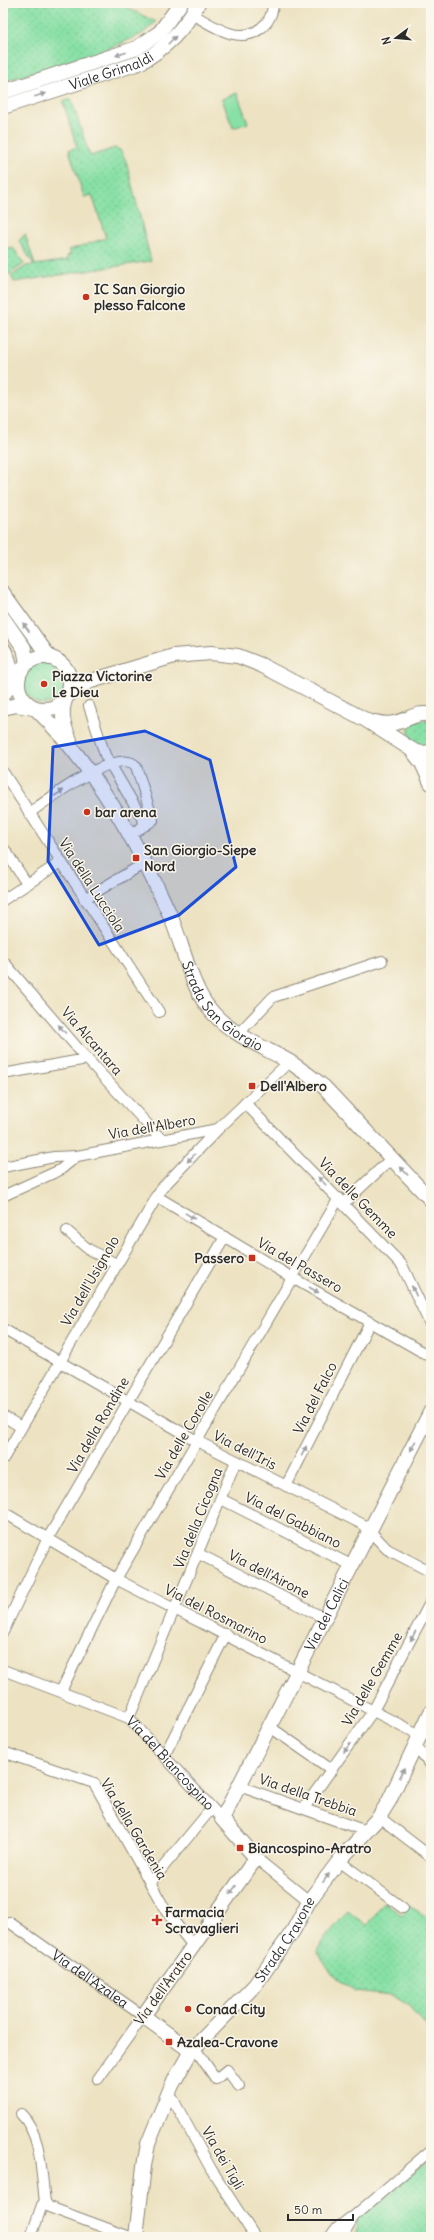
<svg xmlns="http://www.w3.org/2000/svg" width="434" height="2240" font-family="Delius,sans-serif">
<defs>
<pattern id="green-dots" width="8" height="8" patternUnits="userSpaceOnUse"><rect width="8" height="8" fill="#87e0a5"/><path d="M2 2h.1M6 6h.1" fill="none" stroke="#75c08e" stroke-width="1.8" stroke-linecap="round"/></pattern>
</defs>
<rect width="100%" height="100%" fill="#fbf7ec"/>
<filter id="ink" filterUnits="userSpaceOnUse"><feTurbulence type="fractalNoise" baseFrequency=".025" numOctaves="2"/><feDisplacementMap in="SourceGraphic" scale="8" xChannelSelector="R" yChannelSelector="G"/><feConvolveMatrix kernelMatrix="1 2 1 2 8 2 1 2 1" color-interpolation-filters="sRGB"/></filter>
<filter id="wash" filterUnits="userSpaceOnUse"><feTurbulence type="fractalNoise" baseFrequency=".012" numOctaves="4" result="noise"/><feDisplacementMap in="SourceGraphic" scale="16" xChannelSelector="R" yChannelSelector="G"/><feGaussianBlur stdDeviation="0.9" result="paint"/><feColorMatrix in="noise" values="0 0 0 0 0 0 0 0 0 0 0 0 0 0 0 0 0 1.4 0 .05"/><feComposite in="paint" operator="in"/></filter>
<g filter="url(#wash)">
<rect width="100%" height="100%" fill="#ede3c3"/>
<g fill="url(#green-dots)" stroke="#598668">
<path d="M3,3h119v2l34,17 -14,12 -29,13 -110,35z"/>
<path d="M71,99l19,57 25,-8 5,2 6,11 25,100 -137,21 -3,-6 15,-10 8,-1 -15,-24 6,-7 10,31 33,-5 -1,-4 4,-2 -2,-4 37,-12 -14,-43 -8,2 -15,-47 8,-3 -14,-45z"/>
<path d="M10,248l4,1 10,15 -21,14v-23z"/>
<circle cx="44" cy="683" r="21"/>
<path d="M417,720l14,1v23c-12,7 -24,-3 -22,-16z"/>
<path d="M385,1902l17,13 7,-9 22,13v112l-24,-27 -16,-9 -36,-4 -23,-17 -14,-22 3,-9 27,-32 18,15z"/>
<path d="M431,2158v79h-74v-16z"/>
</g>
<path fill="#87e0a5" stroke="#598668" d="M237,93l11,30 -15,5 -11,-29z"/>
</g>
<g filter="url(#ink)">
<g fill="none" stroke-linecap="round" stroke-linejoin="round">
<g stroke="#8c8777" stroke-width="12">
<g id="street">
<path d="M192,14c20,11 47,32 69,14 8,-6 12,-16 12,-25"/>
<path d="M3,645c9,13 11,24 8,39"/>
<path d="M89,706l16,49 41,70"/>
<path d="M3,772l156,240"/>
<path d="M29,813c18,-12 89,-68 107,-47l17,54 -23,15"/>
<path d="M3,847l24,37"/>
<path d="M84,899l61,-36"/>
<path d="M3,900l58,-38"/>
<path d="M3,961l84,98 74,80"/>
<path d="M239,1033l34,-36 109,-36"/>
<path d="M3,1074l84,-15"/>
<path d="M245,1103l157,162 29,61"/>
<path d="M3,1167l51,-10 23,-1"/>
<path d="M3,1196l57,-26 17,-14 141,-27"/>
<path d="M156,1196l135,81 140,80"/>
<path d="M344,1203l48,-45"/>
<path d="M67,1231l21,18 28,15"/>
<path d="M3,1329l194,112 167,84 23,24 44,23"/>
<path d="M3,1416l18,11"/>
<path d="M3,1459l159,-271 56,-59 71,-67"/>
<path d="M286,1486l84,-164"/>
<path d="M221,1499l132,67"/>
<path d="M3,1512l113,67 304,156"/>
<path d="M199,1554l127,65"/>
<path d="M3,1632l45,-94 177,-301"/>
<path id="s1" d="M3,1670l126,48 93,101"/>
<path d="M61,1691l55,-112 223,-381"/>
<path d="M129,1718l107,-257"/>
<path d="M270,1727l62,43"/>
<path d="M415,1745l16,20"/>
<path d="M3,1752l91,31 72,128 27,35"/>
<path d="M164,1756l62,-122"/>
<path d="M239,1786l127,45"/>
<path d="M304,1808l69,-97 58,-110"/>
<path d="M379,1817l52,40"/>
<path d="M256,1858l53,43"/>
<path d="M339,1861l64,47"/>
<path d="M150,1883l62,-75"/>
<path id="s2" d="M9,1922l134,94 -45,63"/>
<path d="M194,2047l22,32 11,-9 12,16"/>
<path d="M169,2092l42,77 44,68"/>
<path d="M21,2114c21,21 20,59 24,88l4,5 81,30"/>
<path d="M31,2237l11,-32 3,-3"/>
<path d="M330,2237l5,-7 15,-12"/>
<path d="M342,2237l12,-21 77,-66"/>
</g>
</g>
<g stroke="#8c8777" stroke-width="16">
<g id="secondary">
<path d="M3,92l134,-44 23,-16 21,-29"/>
<path id="s3" d="M3,107l136,-44c26,-14 45,-33 59,-60"/>
<path d="M3,593l47,65"/>
<path d="M3,618l21,30 3,15"/>
<circle cx="44" cy="683" r="26"/>
<path d="M3,695l16,-20"/>
<path d="M67,696l15,-11 9,-4 83,-25 37,-3 27,3 23,9 105,55 48,31 8,2 9,-1"/>
<path d="M65,700c-5,15 -1,27 5,40"/>
<path d="M3,708l14,-3 16,3"/>
<path id="s4" d="M35,708c59,57 101,132 135,207 12,27 20,69 38,92 19,26 54,39 82,55 12,8 23,16 34,25l107,113"/>
<path d="M375,722c27,8 37,-13 56,-7"/>
<path d="M412,750l10,13 9,20"/>
<path id="s5" d="M191,2051l-48,-35 113,-158 -34,-39 209,-408"/>
<path id="s6" d="M136,2237l8,-71 4,-22 24,-59 19,-34 64,-66 38,-54 16,-30 30,-40 40,-44 10,-16 42,-89"/>
</g>
</g>
<use href="#street" stroke="#fff" stroke-width="10"/>
<use href="#secondary" stroke="#fff" stroke-width="14"/>
</g>
<defs><path id="oneway-solid" d="M-6-.8H1V-3.2L6.5 0L1 3.2V.8H-6Z"/></defs>
<g fill="#a0a0a0">
<use href="#oneway-solid" transform="translate(172 40) rotate(-45)"/>
<use href="#oneway-solid" transform="translate(121 54) rotate(162)"/>
<use href="#oneway-solid" transform="translate(40 95) rotate(-17)"/>
<use href="#oneway-solid" transform="translate(26 627) rotate(-125)"/>
<use href="#oneway-solid" transform="translate(59 793) rotate(-33)"/>
<use href="#oneway-solid" transform="translate(62 1029) rotate(-131)"/>
<use href="#oneway-solid" transform="translate(191 1158) rotate(134)"/>
<use href="#oneway-solid" transform="translate(404 1171) rotate(-133)"/>
<use href="#oneway-solid" transform="translate(322 1181) rotate(-135)"/>
<use href="#oneway-solid" transform="translate(190 1216) rotate(31)"/>
<use href="#oneway-solid" transform="translate(314 1290) rotate(30)"/>
<use href="#oneway-solid" transform="translate(414 1291) rotate(-115)"/>
<use href="#oneway-solid" transform="translate(413 1446) rotate(117)"/>
<use href="#oneway-solid" transform="translate(304 1451) rotate(-63)"/>
<use href="#oneway-solid" transform="translate(413 1636) rotate(118)"/>
<use href="#oneway-solid" transform="translate(347 1748) rotate(125)"/>
<use href="#oneway-solid" transform="translate(402 1773) rotate(-65)"/>
<use href="#oneway-solid" transform="translate(326 1878) rotate(-54)"/>
<use href="#oneway-solid" transform="translate(233 1890) rotate(125)"/>
</g>
</g>
<path fill="#1d4ed8" fill-opacity="0.2" stroke="#1d4ed8" stroke-width="3" stroke-linejoin="round" d="M145,731l65,29 26,107 -57,48 -80,30 -51,-84 5,-114z"/>
<g fill="#c8321e" stroke="#fbf7ec" stroke-width="1.5">
<circle cx="86" cy="297" r="4"/>
<circle cx="44" cy="684" r="4"/>
<circle cx="87" cy="812" r="4"/>
<rect x="132" y="854" width="8" height="8" rx="2"/>
<rect x="248" y="1082" width="8" height="8" rx="2"/>
<rect x="248" y="1254" width="8" height="8" rx="2"/>
<rect x="236" y="1844" width="8" height="8" rx="2"/>
<path d="M155 1914h4v4h4v4h-4v4h-4v-4h-4v-4h4z"/>
<circle cx="188" cy="2009" r="4"/>
<rect x="165" y="2038" width="8" height="8" rx="2"/>
</g>
<g text-anchor="middle" stroke-width="3" stroke-linejoin="round" paint-order="stroke">
<g font-size="14" fill="#2b2b2b" stroke="#fbf7ec">
<text dy="5" stroke="none"><textPath href="#s3" startOffset="114">Viale Grimaldi</textPath></text>
<text transform="translate(92 885) rotate(57)" y="5">Via della Lucciola</text>
<text dy="5" stroke="none"><textPath href="#s4" startOffset="357">Strada San Giorgio</textPath></text>
<text transform="translate(92 1041) rotate(49)" y="5">Via Alcantara</text>
<text transform="translate(152 1127) rotate(-10)" y="5">Via dell'Albero</text>
<text transform="translate(358 1198) rotate(46)" y="5">Via delle Gemme</text>
<text transform="translate(300 1265) rotate(30)" y="5">Via del Passero</text>
<text transform="translate(90 1281) rotate(-60)" y="5">Via dell'Usignolo</text>
<text transform="translate(315 1398) rotate(-63)" y="5">Via del Falco</text>
<text transform="translate(98 1425) rotate(-60)" y="5">Via della Rondine</text>
<text transform="translate(184 1435) rotate(-60)" y="5">Via delle Corolle</text>
<text transform="translate(245 1450) rotate(27)" y="5">Via dell'Iris</text>
<text transform="translate(198 1518) rotate(-68)" y="5">Via della Cicogna</text>
<text transform="translate(293 1520) rotate(27)" y="5">Via del Gabbiano</text>
<text transform="translate(269 1574) rotate(27)" y="5">Via dell'Airone</text>
<text transform="translate(216 1614) rotate(27)" y="5">Via del Rosmarino</text>
<text dy="5" stroke="none"><textPath href="#s5" startOffset="535">Via dei Calici</textPath></text>
<text transform="translate(372 1679) rotate(-60)" y="5">Via delle Gemme</text>
<text dy="5" stroke="none"><textPath href="#s1" startOffset="196">Via del Biancospino</textPath></text>
<text transform="translate(308 1795) rotate(19)" y="5">Via della Trebbia</text>
<text transform="translate(134 1829) rotate(59)" y="5">Via della Gardenia</text>
<text dy="5" stroke="none"><textPath href="#s6" startOffset="343">Strada Cravone</textPath></text>
<text dy="5" stroke="none"><textPath href="#s2" startOffset="99">Via dell'Azalea</textPath></text>
<text transform="translate(163 1988) rotate(-54)" y="5">Via dell'Aratro</text>
<text transform="translate(223 2158) rotate(60)" y="5">Via dei Tigli</text>
</g>
<g font-size="14" font-weight="bold" fill="#2b2b2b" stroke="#fbf7ec" text-anchor="start">
<text x="94" y="294">IC San Giorgio<tspan x="94" dy="16">plesso Falcone</tspan></text>
<text x="52" y="681">Piazza Victorine<tspan x="52" dy="16">Le Dieu</tspan></text>
<text x="95" y="817">bar arena</text>
<text x="144" y="855">San Giorgio-Siepe<tspan x="144" dy="16">Nord</tspan></text>
<text x="260" y="1091">Dell'Albero</text>
<text x="244" y="1263" text-anchor="end">Passero</text>
<text x="248" y="1853">Biancospino-Aratro</text>
<text x="165" y="1917">Farmacia<tspan x="165" dy="16">Scravaglieri</tspan></text>
<text x="196" y="2014">Conad City</text>
<text x="177" y="2047">Azalea-Cravone</text>
</g>
</g>
<rect width="434" height="2240" fill="none" stroke="#fbf7ec" stroke-width="16"/>
<g transform="translate(396 38) rotate(254)" stroke="#fbf7ec" stroke-width="3" paint-order="stroke">
<path d="M0-3L7 15L0 10L-7 15Z" fill="#2b2b2b"/>
<text y="-6" font-size="11" font-weight="bold" text-anchor="middle" fill="#2b2b2b">N</text>
</g>
<path d="M288 2214v6h65v-6" fill="none" stroke="#2b2b2b" stroke-width="2"/>
<text x="294" y="2214" font-size="12" fill="#2b2b2b" stroke="#fbf7ec" stroke-width="3" paint-order="stroke">50 m</text>
</svg>
